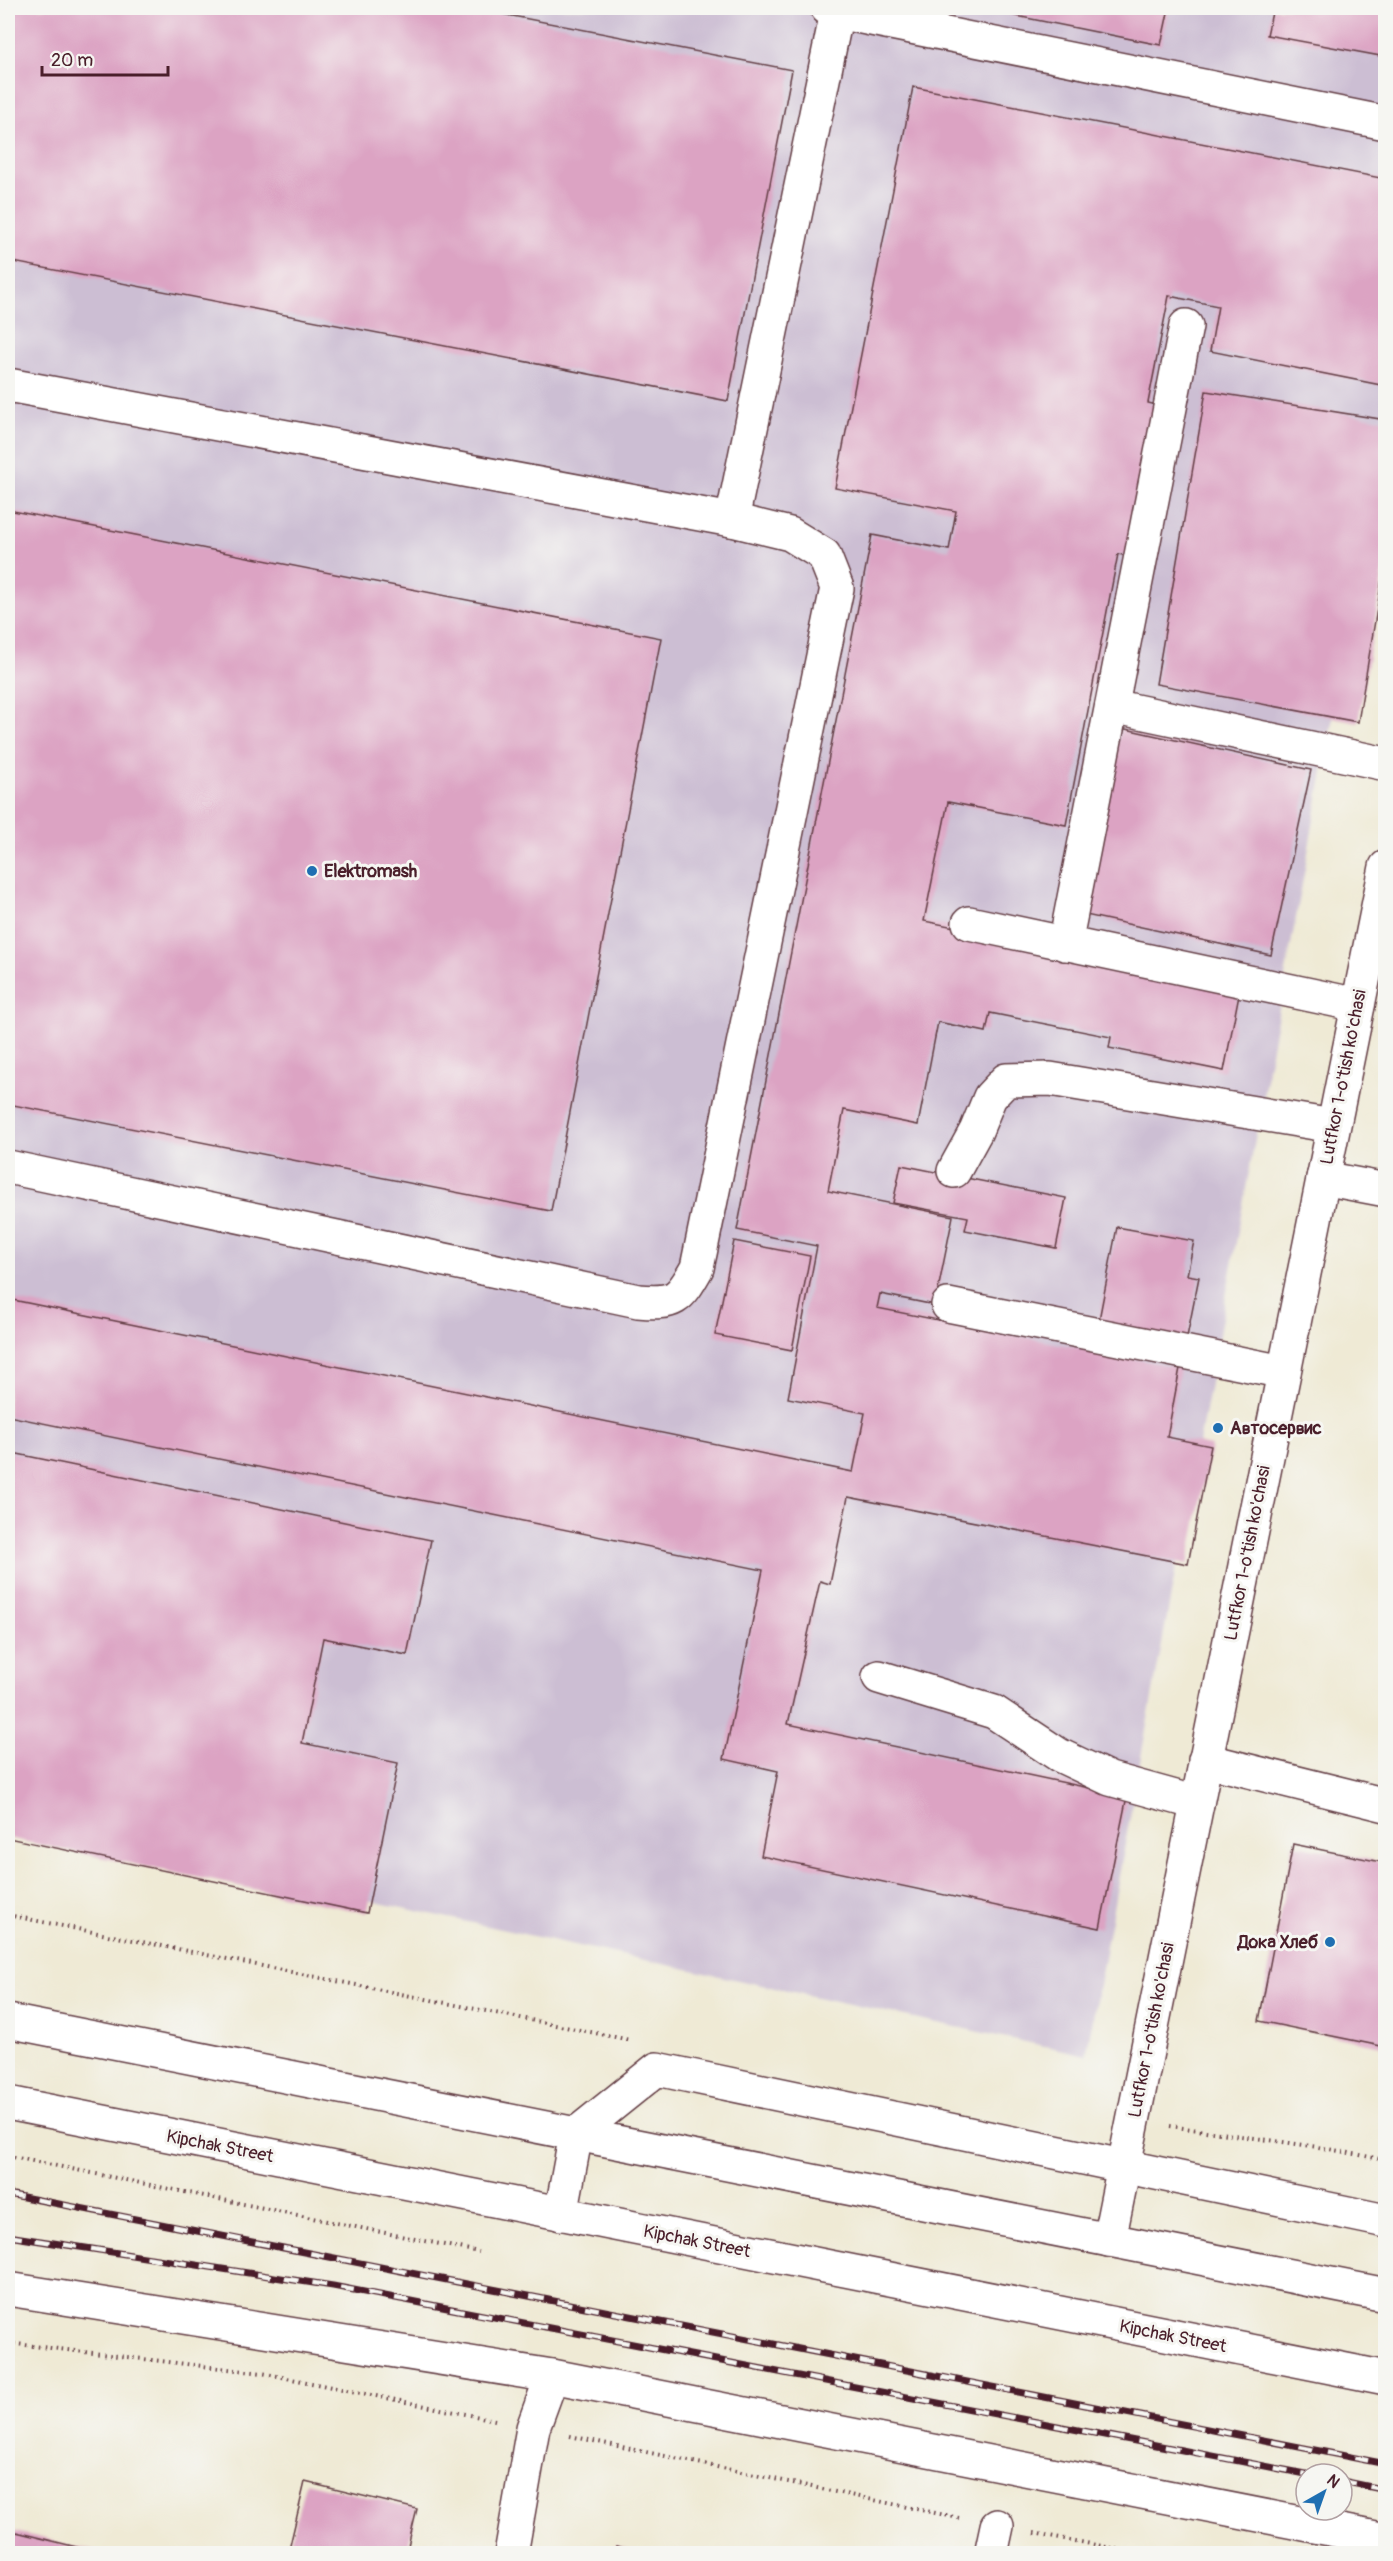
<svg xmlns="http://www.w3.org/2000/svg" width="1393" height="2561" font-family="Pangolin,sans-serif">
<rect width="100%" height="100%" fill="#f6f6f2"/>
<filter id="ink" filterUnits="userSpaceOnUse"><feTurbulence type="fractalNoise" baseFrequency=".0167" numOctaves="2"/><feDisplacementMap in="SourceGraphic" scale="12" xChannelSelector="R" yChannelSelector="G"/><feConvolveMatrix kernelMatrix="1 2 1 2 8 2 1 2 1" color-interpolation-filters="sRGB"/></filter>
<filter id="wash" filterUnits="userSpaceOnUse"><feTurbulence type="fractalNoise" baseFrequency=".008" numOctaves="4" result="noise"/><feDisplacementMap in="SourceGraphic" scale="24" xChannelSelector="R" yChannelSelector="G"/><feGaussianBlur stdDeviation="1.35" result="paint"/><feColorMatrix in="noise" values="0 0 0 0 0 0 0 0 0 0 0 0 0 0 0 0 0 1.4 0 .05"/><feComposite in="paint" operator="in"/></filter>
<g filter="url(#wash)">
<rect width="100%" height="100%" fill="#efead5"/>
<path fill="#ccbed3" d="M8,8h1377v427l-299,1620 -1078,-232z"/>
<g id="blocks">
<g fill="#dca3c3">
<path d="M8,8h463l321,62 -64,331 -720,-140z"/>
<path d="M977,8h192l-8,37z"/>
<path d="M1273,8h113v49l-119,-22z"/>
<path d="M913,87l473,92v207l-176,-35 8,-45 -49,-10 -21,107 13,3 -29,151 -14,-3 -52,271 -118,-23 -24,119 317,63 -17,87 -115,-23 2,-11 -121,-24 -4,19 -48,-10 -20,103 -74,-15 -16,81 125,25 -18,89 -55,-11 -3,14 303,60 -13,69 44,9 -23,118 -340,-67 -18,87 -10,-3 -32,143 339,72 -27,132 -339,-72 17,-85 -54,-12 39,-189 -755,-154v-117l845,173 12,-59 -77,-15 29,-152 -80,-16 135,-695 77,15 7,-39 -121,-23z"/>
<path d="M1206,391l180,29v135l-28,167 -202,-38z"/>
<path d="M8,510l653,128 -110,573 -543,-107z"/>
<path d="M1121,728l190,42 -40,185 -190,-41z"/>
<path d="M901,1165l165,33 -10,50 -91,-18 3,-13 -75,-14z"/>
<path d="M1117,1227l77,14 -7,34 12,2 -13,65 -88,-17z"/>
<path d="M734,1241l76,15 -18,94 -77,-15z"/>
<path d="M8,1452l423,88 -24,115 -84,-17 -21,105 96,20 -31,150 -359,-75z"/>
<path d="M1293,1844l93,19v184l-127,-26z"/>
<path d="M305,2482l112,27 -11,45h-118z"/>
<path d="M8,2530l93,23v1h-93z"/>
<path d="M616,2546l28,7v1h-29z"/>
</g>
</g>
</g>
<g filter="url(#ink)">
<use href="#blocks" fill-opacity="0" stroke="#633d44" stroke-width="1.5"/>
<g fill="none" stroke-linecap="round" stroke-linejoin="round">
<g stroke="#633d44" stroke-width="36">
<g id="minor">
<path d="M827,8l10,4 549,111"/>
<path d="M8,385l724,135 58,14 34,21 13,33 -140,680c-18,32 -22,36 -59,33l-630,-134"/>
<path d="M732,520l105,-508"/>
<path d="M1112,706l274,58"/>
<path d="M969,923l389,82"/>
<path d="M1065,944l121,-618"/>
<path d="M954,1171l22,-40 14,-34 16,-17 44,-1 283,47"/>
<path d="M1323,1178l63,12"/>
<path d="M948,1305l336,67"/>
<path d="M879,1677l115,35 65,43 51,24 87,24"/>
<path d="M1205,1760l181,45"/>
<path d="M576,2134l81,-65 729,152"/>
<path d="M1109,2240l277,-1373"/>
<path d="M8,2289l544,87 834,164"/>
<path d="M511,2554l22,-126 19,-52"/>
<path d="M991,2554l6,-28"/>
</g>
</g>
<g stroke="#633d44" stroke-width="36">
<g id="major">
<path d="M8,2021l1378,274"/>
<path d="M8,2103l1378,275"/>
<path d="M561,2214l15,-80"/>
</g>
</g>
<g stroke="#633d44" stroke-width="4" stroke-dasharray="1.5 4.5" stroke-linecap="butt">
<path d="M8,1915l622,125"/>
<path d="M1170,2126l148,21 68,13"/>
<path d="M8,2156l471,96"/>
<path d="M8,2343l254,30 233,47"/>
<path d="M570,2436l389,82"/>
<path d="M1034,2533l109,21"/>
</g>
<use href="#minor" stroke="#fff" stroke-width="33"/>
<use href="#major" stroke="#fff" stroke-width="33"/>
<g stroke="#4a1f2b" stroke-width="7">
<g id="rail">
<path d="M8,2194l1378,270"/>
<path d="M8,2236l325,50 973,188"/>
<path d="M1342,2481l44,9"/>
</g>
</g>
<use href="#rail" stroke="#f6f6f2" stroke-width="4.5" stroke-dasharray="14" stroke-linecap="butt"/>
</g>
</g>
<g fill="#1f6fb2" stroke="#f6f6f2" stroke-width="2">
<circle cx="312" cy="871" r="6"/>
<circle cx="1218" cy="1428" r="6"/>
<circle cx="1330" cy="1942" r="6"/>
</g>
<g text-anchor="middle" stroke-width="6" stroke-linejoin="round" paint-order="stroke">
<g font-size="18" font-weight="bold" fill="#4a1f2b" stroke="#f6f6f2" text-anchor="start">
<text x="324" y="877">Elektromash</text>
<text x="1230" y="1434">Автосервис</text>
<text x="1318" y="1948" text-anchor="end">Дока Хлеб</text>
</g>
<g font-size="18" fill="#4a1f2b" stroke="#f6f6f2">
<text transform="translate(1343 1077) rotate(-79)" y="6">Lutfkor 1-o'tish ko'chasi</text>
<text transform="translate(1247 1553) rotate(-79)" y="6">Lutfkor 1-o'tish ko'chasi</text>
<text transform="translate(1151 2030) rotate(-79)" y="6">Lutfkor 1-o'tish ko'chasi</text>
<text transform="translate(220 2146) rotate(11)" y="6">Kipchak Street</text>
<text transform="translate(697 2241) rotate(11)" y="6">Kipchak Street</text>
<text transform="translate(1173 2336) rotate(11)" y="6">Kipchak Street</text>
</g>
</g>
<rect width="1393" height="2561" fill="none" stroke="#f6f6f2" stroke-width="30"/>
<g transform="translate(1324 2492) rotate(40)"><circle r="28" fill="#f6f6f2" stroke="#b1a0a2" stroke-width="1.5"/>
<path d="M0-4.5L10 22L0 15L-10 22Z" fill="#1f6fb2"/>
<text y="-9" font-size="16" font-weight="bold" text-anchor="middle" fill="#4a1f2b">N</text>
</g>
<path d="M42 66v9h126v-9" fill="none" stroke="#4a1f2b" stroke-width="3"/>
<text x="51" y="66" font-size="18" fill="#4a1f2b" stroke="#f6f6f2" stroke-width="4.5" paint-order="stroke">20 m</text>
</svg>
